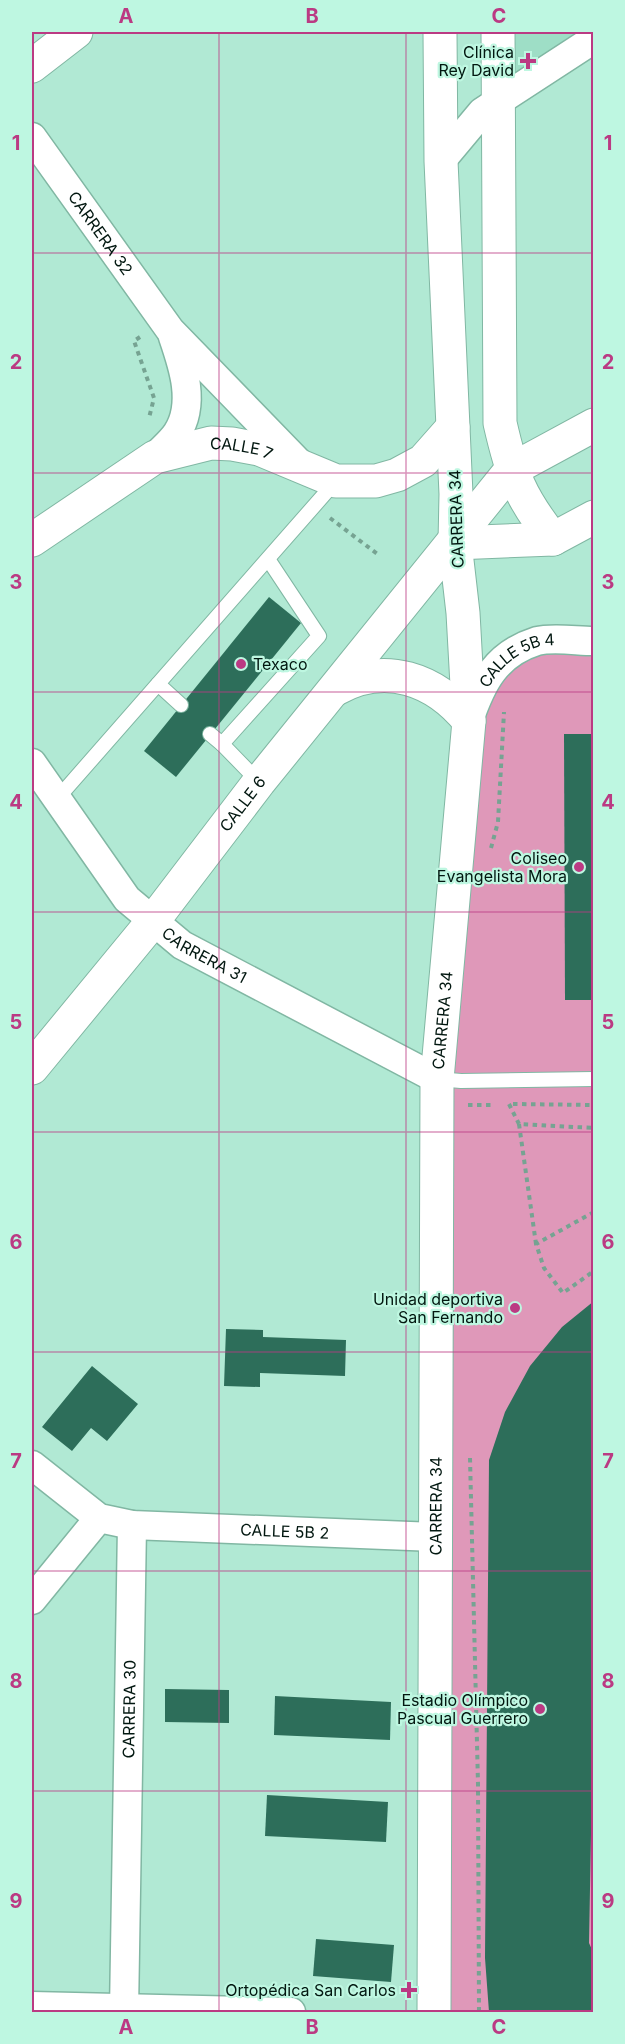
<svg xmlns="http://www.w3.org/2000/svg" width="625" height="2044" font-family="Inter,sans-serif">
<rect width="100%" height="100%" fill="#b1e9d4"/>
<path fill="#9edec6" d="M498,32h95l-94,67z"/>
<path fill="#df98b9" d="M593,641v1371h-159l3,-933 32,-358 39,-64z"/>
<g fill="#2d6e5a">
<path d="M269,597l32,26 -125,154 -32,-26z"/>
<path d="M564,734h30v266h-29z"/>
<path d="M594,1301v371l-5,271 5,11v58h-105l-4,-54 4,-498 16,-48 25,-46 32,-39z"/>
<path d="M226,1329l37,1v7l83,3 -1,36 -85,-3v14l-36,-1z"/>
<path d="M92,1366l46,38 -31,37 -16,-13 -19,23 -30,-24z"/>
<path d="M165,1689l64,1v33l-64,-1z"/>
<path d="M275,1696l116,6 -1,38 -116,-5z"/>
<path d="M267,1795l121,7 -2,40 -121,-6z"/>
<path d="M316,1939l78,6 -3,37 -78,-6z"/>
</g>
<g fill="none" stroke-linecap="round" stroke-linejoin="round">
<g stroke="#81b7a3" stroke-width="16">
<g id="service">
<path d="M158,684l23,21"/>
<path d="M210,734l12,10 97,-108 -51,-77"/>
<path d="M222,744l37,38"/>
<path d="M57,799l279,-318"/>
<path d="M437,1079l24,2 133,-2"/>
</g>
</g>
<g stroke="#81b7a3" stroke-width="31">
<g id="minor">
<path id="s1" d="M32,137l138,193 132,136"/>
<path d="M441,161l41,-49 112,-73"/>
<path d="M155,457c7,-8 16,-15 22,-24 19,-29 6,-67 -4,-96"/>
<path id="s2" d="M469,720c13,-38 27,-66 68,-79 16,-4 40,0 57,0"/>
<path id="s3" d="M32,763l95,136 55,46 255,134"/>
<path id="s4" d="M32,1465l67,53 33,7 303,12"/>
<path d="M32,1600l67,-82"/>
<path d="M32,2006l259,6"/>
<path id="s5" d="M124,2012l8,-487"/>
</g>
</g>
<g stroke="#81b7a3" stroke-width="35">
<g id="tertiary">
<path d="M498,32l2,391c12,53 20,74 53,116"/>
<path d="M32,66l44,-34"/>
<path id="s6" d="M434,2012l3,-933 32,-358 -6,-108 -8,-70"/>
</g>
</g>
<g stroke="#81b7a3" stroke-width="35">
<g id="secondary">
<path d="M440,32l1,129 15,333 -1,49"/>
<path id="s7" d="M32,540l123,-83 56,-14 21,1 27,5 77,32h40l21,-6 26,-14 30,-34"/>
<path d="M455,543l98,-4 41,-22"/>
<path d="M336,689c49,-28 99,-10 133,32"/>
<path id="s8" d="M32,1068l121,-147 106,-139 252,-312 83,-45"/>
</g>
</g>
<g stroke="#76a392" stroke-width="4" stroke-dasharray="4.5 4.5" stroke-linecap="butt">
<path d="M140,337l-6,4 20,57 -5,20"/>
<path d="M330,518l50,38"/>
<path d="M491,848l7,-26 6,-110"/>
<path d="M509,1104l10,20 75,4"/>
<path d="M513,1104l81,1"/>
<path d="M468,1105h26"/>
<path d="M519,1124l17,120"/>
<path d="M594,1212l-58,32 8,24 19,25 31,-22"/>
<path d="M470,1458l8,326 1,228"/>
</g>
<use href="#service" stroke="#fff" stroke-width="14"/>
<use href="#minor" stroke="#fff" stroke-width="28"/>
<use href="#tertiary" stroke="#fff" stroke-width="33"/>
<use href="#secondary" stroke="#fff" stroke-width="33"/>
</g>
<path fill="none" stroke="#bb3a83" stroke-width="1.5" stroke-opacity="0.55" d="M219,32v1980M406,32v1980M32,253h562M32,473h562M32,692h562M32,912h562M32,1132h562M32,1352h562M32,1571h562M32,1791h562"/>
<g fill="#bb3a83" stroke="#bef7e1" stroke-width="2">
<path d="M525 52h6v6h6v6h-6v6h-6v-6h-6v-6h6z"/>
<circle cx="241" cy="664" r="6"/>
<circle cx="579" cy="867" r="6"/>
<circle cx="515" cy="1308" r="6"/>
<circle cx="540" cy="1709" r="6"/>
<path d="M406 1981h6v6h6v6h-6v6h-6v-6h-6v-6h6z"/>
</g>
<g text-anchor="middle" stroke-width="4.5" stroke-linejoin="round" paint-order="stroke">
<g font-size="16" fill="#021710" stroke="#bef7e1" text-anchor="end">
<text x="514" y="58">Clínica<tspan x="514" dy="18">Rey David</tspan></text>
<text x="253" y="670" text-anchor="start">Texaco</text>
<text x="567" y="864">Coliseo<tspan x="567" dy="18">Evangelista Mora</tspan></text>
<text x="503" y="1305">Unidad deportiva<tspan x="503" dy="18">San Fernando</tspan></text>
<text x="528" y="1706">Estadio Olímpico<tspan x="528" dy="18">Pascual Guerrero</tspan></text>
<text x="396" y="1996">Ortopédica San Carlos</text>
</g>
<g font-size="16" fill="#021710" stroke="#bef7e1">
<text dy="6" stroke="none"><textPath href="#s1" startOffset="118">CARRERA 32</textPath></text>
<text dy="6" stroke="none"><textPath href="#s7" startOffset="237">CALLE 7</textPath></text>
<text transform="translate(456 519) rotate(-92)" y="6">CARRERA 34</text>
<text dy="6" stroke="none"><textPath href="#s2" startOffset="82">CALLE 5B 4</textPath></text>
<text dy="6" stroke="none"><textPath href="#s8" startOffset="338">CALLE 6</textPath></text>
<text dy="6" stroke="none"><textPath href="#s3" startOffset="262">CARRERA 31</textPath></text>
<text dy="6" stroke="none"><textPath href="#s6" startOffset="992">CARRERA 34</textPath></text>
<text dy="6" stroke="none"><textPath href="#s6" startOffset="506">CARRERA 34</textPath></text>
<text dy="6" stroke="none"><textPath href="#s4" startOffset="272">CALLE 5B 2</textPath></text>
<text dy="6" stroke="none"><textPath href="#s5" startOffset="303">CARRERA 30</textPath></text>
</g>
</g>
<rect width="625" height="2044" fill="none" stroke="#bef7e1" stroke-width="66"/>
<rect x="33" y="33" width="559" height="1978" fill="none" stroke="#bb3a83" stroke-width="2"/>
<g font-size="20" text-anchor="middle" font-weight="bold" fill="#bb3a83">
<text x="126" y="23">A</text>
<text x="312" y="23">B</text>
<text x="499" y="23">C</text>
<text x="16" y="150">1</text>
<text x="608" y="150">1</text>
<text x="16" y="369">2</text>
<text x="608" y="369">2</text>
<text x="16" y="589">3</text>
<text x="608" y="589">3</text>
<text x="16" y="809">4</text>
<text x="608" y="809">4</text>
<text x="16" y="1029">5</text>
<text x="608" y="1029">5</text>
<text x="16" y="1249">6</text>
<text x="608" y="1249">6</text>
<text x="16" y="1468">7</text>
<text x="608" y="1468">7</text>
<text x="16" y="1688">8</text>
<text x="608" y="1688">8</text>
<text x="16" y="1908">9</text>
<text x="608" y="1908">9</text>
<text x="126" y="2034">A</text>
<text x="312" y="2034">B</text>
<text x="499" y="2034">C</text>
</g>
</svg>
